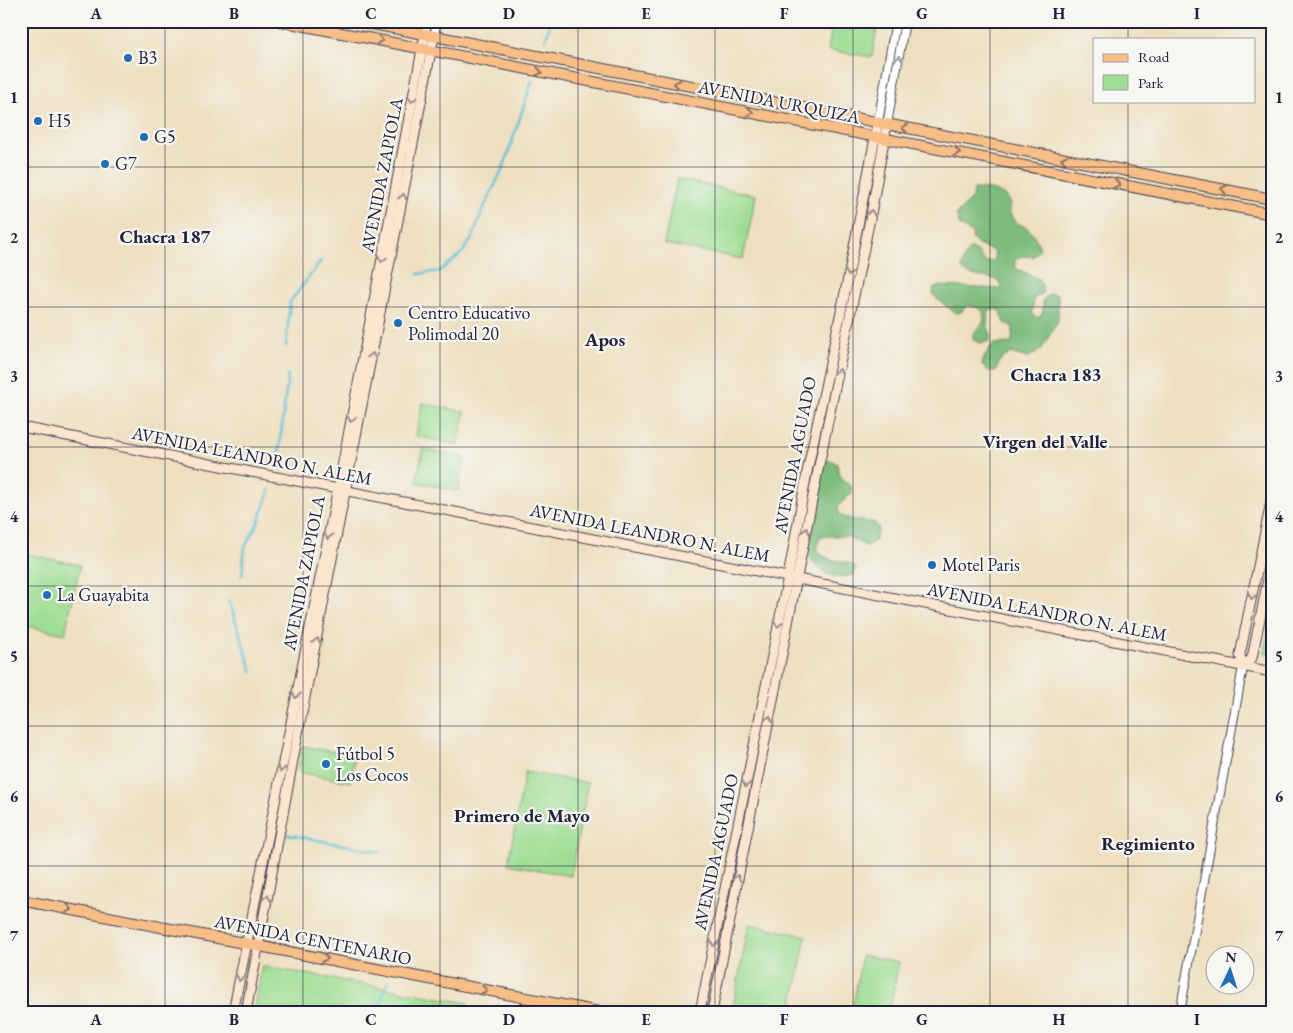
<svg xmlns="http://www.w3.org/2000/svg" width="1293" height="1033" font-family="'EB Garamond',serif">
<rect width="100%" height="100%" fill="#f6f6f2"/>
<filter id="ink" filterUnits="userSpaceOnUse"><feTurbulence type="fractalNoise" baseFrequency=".02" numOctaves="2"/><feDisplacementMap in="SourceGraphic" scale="10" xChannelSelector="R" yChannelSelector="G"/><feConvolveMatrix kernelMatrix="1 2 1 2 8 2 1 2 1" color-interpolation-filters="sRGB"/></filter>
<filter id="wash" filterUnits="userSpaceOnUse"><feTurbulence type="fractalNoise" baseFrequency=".0096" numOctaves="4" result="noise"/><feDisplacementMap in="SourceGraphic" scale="20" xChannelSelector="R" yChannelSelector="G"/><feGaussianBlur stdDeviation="1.12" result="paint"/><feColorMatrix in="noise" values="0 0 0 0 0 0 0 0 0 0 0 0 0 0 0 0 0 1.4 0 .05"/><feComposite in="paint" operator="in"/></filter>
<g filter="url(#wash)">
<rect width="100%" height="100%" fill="#eedfbf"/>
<g fill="#9edd93" stroke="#608067">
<path d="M833,21h45l-6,36 -44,-7z"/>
<path d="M677,179l79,16 -13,64 -79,-15z"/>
<path d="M422,403l43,9 -7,33 -42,-9z"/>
<path d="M423,449l42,9 -7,33 -42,-9z"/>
<path d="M21,553l59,12 -15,69 -44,-9z"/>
<path d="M1272,611v43l-8,-2z"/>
<path d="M303,746l52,10 -5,26 -52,-10z"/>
<path d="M525,772l63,11 -17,93 -63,-12z"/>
<path d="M749,924l57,12 -15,76h-59z"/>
<path d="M862,955l37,7 -10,50h-37z"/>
<path d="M247,959l5,1 -11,52h-5z"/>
<path d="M262,966l206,37 -1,9h-213z"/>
</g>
<g fill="#7ebc7d" stroke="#506f5c">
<path d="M974,189c15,0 26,1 36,12v12l5,10c15,3 21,13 25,26l-7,8 -12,-1 -6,4v8l24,11 3,6v9l-8,4 -2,17 7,3 4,-6v-12l7,-7 8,2v26l-17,29 -14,8 -16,-5 -11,7 -4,11h-7l-7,-6 2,-8 9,-13 19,-1 1,-16 -8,-4 -6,-14 -10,2 -2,14 4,10 -2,6 -7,2 -9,-3v-6l11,-13 -1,-9 -4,-4 -12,-3 -6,7 -6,1c-7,-7 -18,-11 -22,-20l1,-5 8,-2 60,3 -4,-9c-12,-4 -26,-2 -36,-10 0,-10 3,-15 9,-22l7,5 7,9 10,-1 -1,-10 -16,-6 -5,-5 -1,-7 -12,-7 -4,-11 16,-17z"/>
<path d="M831,460l6,4 2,11 12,11 1,7 -14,13 1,9 12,4 24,4 4,5 -4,13 -9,5 -20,-10h-25l-3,7v8c13,14 24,6 38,16l-2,8c-25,6 -35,-3 -48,-23l14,-90z"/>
</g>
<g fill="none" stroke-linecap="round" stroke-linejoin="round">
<g stroke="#58c1d5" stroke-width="2.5">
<path d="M545,40l6,-19"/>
<path d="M418,274l22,-3 22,-18 10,-14 10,-27 22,-46 28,-85"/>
<path d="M286,346l4,-44 31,-41"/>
<path d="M278,460l10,-85"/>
<path d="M242,575l3,-28 14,-26 11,-31"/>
<path d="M229,601l23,70"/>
<path d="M286,834l94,18"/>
<path d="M378,1012l10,-31"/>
</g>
</g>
</g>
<g filter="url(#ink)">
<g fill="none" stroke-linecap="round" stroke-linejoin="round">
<g stroke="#413e4f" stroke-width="10">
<g id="tertiary">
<path d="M425,34l2,-13"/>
<path d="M434,36l3,-15"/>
<path d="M878,122l18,-101"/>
<path d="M887,124l18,-103"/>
<path d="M1180,1012l63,-345"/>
</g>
</g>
<g stroke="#413e4f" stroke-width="11">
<g id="secondary">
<path d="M21,427l1251,245"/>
<path d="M1243,667l-3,-12 32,-158"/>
<path d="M1243,667l9,-9 20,-98"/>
<path d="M233,1012l105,-524 87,-454"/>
<path d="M246,1012l54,-289 134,-687"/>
<path d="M700,1012l88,-435 20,-110 39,-184 31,-161"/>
<path d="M712,1012l106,-542 53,-256 16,-90"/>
</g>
</g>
<g stroke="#413e4f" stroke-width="12">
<g id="primary">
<path d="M280,21l992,193"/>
<path d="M357,21l915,178"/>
<path d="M21,900l578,112"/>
</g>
</g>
<use href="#tertiary" stroke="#fff" stroke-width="8"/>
<use href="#secondary" stroke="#fce5cf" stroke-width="9"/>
<use href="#primary" stroke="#f7be87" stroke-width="10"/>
</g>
<defs><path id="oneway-chevron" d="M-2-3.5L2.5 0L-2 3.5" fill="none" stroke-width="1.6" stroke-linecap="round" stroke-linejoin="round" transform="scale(1.25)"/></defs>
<g stroke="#8c7061">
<use href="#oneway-chevron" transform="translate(380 40) rotate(11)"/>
<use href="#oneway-chevron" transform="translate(539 72) rotate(11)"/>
<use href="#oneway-chevron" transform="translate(677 84) rotate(-169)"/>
<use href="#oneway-chevron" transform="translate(750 112) rotate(11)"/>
<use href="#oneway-chevron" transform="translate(905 128) rotate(-169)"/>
<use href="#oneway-chevron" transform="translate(957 152) rotate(11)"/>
<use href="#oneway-chevron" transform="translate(1064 159) rotate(-169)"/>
<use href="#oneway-chevron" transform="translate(1117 184) rotate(11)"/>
<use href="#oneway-chevron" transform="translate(1224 189) rotate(-169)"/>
<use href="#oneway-chevron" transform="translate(69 909) rotate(11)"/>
<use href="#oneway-chevron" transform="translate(325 958) rotate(11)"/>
<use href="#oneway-chevron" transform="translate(484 990) rotate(11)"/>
</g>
<use stroke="#9c9ca7" href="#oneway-chevron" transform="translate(899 59) rotate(-80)"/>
<g stroke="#9a8d8c">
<use href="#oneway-chevron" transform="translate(412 99) rotate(101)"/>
<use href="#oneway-chevron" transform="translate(403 197) rotate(-79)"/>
<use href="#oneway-chevron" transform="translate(871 213) rotate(-79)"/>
<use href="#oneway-chevron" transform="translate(382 259) rotate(101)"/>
<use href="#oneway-chevron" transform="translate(849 273) rotate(101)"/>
<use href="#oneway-chevron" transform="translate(372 356) rotate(-79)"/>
<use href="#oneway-chevron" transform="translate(839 372) rotate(-78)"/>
<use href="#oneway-chevron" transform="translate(351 419) rotate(101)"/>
<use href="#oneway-chevron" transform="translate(806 531) rotate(-79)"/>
<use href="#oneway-chevron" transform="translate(328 536) rotate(101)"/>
<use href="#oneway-chevron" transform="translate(1252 596) rotate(102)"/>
<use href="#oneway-chevron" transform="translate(778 624) rotate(102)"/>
<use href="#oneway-chevron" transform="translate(317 641) rotate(-78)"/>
<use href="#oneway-chevron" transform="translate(296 695) rotate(102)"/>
<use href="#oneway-chevron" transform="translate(769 719) rotate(-79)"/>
<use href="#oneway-chevron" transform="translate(281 769) rotate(101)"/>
<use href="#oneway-chevron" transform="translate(746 784) rotate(101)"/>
<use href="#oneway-chevron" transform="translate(737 878) rotate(-78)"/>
<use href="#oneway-chevron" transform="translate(267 898) rotate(-81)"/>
<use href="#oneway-chevron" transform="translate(714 943) rotate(101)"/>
<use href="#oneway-chevron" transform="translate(240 978) rotate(102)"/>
</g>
</g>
<path fill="none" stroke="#22223b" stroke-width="1" stroke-opacity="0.55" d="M165,21v991M303,21v991M440,21v991M578,21v991M715,21v991M853,21v991M990,21v991M1128,21v18M1128,101v911M21,167h1251M21,307h1251M21,447h1251M21,586h1251M21,726h1251M21,866h1251"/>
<g fill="#1f6fb2" stroke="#f6f6f2" stroke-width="2">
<circle cx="128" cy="58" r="5"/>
<circle cx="38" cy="121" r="5"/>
<circle cx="144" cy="137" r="5"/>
<circle cx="105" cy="164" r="5"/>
<circle cx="398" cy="323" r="5"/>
<circle cx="932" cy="565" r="5"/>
<circle cx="47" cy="595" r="5"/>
<circle cx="326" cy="764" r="5"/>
</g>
<g text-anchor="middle" stroke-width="4.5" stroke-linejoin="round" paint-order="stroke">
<g font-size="18" fill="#22223b" stroke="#f6f6f2" text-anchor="start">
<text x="138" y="64">B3</text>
<text x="48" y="127">H5</text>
<text x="154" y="143">G5</text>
<text x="115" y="170">G7</text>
<text x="408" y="319">Centro Educativo<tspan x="408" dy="21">Polimodal 20</tspan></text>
<text x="942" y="571">Motel Paris</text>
<text x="57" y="601">La Guayabita</text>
<text x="336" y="760">Fútbol 5<tspan x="336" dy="21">Los Cocos</tspan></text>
</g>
<g font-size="18" fill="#22223b" stroke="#f6f6f2">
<text transform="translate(779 102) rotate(11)" y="6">AVENIDA URQUIZA</text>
<text transform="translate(382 175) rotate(-79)" y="6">AVENIDA ZAPIOLA</text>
<text transform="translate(795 455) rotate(-79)" y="6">AVENIDA AGUADO</text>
<text transform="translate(252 456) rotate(11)" y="6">AVENIDA LEANDRO N. ALEM</text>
<text transform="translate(650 533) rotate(11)" y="6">AVENIDA LEANDRO N. ALEM</text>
<text transform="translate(304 573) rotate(-79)" y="6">AVENIDA ZAPIOLA</text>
<text transform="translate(1047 612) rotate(11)" y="6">AVENIDA LEANDRO N. ALEM</text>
<text transform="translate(716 852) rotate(-78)" y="6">AVENIDA AGUADO</text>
<text transform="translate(313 940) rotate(11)" y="6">AVENIDA CENTENARIO</text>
</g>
<g font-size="19" font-weight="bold" fill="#22223b" stroke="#f6f6f2">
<text x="165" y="243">Chacra 187</text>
<text x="605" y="346">Apos</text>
<text x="1056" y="381">Chacra 183</text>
<text x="1045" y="448">Virgen del Valle</text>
<text x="522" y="822">Primero de Mayo</text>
<text x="1148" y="850">Regimiento</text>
</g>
</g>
<rect width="1293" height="1033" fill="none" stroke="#f6f6f2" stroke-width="55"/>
<rect x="1093" y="38" width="162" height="65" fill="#f6f6f2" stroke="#a1a1a9"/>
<rect x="1103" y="54" width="25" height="8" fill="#f7be87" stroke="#a1a1a9"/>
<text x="1138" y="62" font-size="15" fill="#22223b">Road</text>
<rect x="1103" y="75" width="25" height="15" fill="#9edd93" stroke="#a1a1a9"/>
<text x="1138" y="88" font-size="15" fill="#22223b">Park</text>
<g transform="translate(1230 970) rotate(4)"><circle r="24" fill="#f6f6f2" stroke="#a1a1a9"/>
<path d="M0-4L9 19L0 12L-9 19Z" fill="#1f6fb2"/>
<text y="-8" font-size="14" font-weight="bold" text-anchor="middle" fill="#22223b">N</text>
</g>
<rect x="28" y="28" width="1238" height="978" fill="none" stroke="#22223b" stroke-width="2"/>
<g font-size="16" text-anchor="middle" font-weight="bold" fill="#22223b">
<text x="96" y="19">A</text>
<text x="234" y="19">B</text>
<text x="371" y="19">C</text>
<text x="509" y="19">D</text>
<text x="646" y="19">E</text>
<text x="784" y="19">F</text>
<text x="922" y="19">G</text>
<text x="1059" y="19">H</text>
<text x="1197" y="19">I</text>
<text x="14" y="103">1</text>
<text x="1279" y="103">1</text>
<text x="14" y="243">2</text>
<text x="1279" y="243">2</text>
<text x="14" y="382">3</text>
<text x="1279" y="382">3</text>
<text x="14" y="522">4</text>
<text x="1279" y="522">4</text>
<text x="14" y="662">5</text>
<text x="1279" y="662">5</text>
<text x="14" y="802">6</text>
<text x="1279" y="802">6</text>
<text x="14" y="941">7</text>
<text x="1279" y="941">7</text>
<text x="96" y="1025">A</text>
<text x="234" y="1025">B</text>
<text x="371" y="1025">C</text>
<text x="509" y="1025">D</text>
<text x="646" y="1025">E</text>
<text x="784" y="1025">F</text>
<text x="922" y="1025">G</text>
<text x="1059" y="1025">H</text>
<text x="1197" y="1025">I</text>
</g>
</svg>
